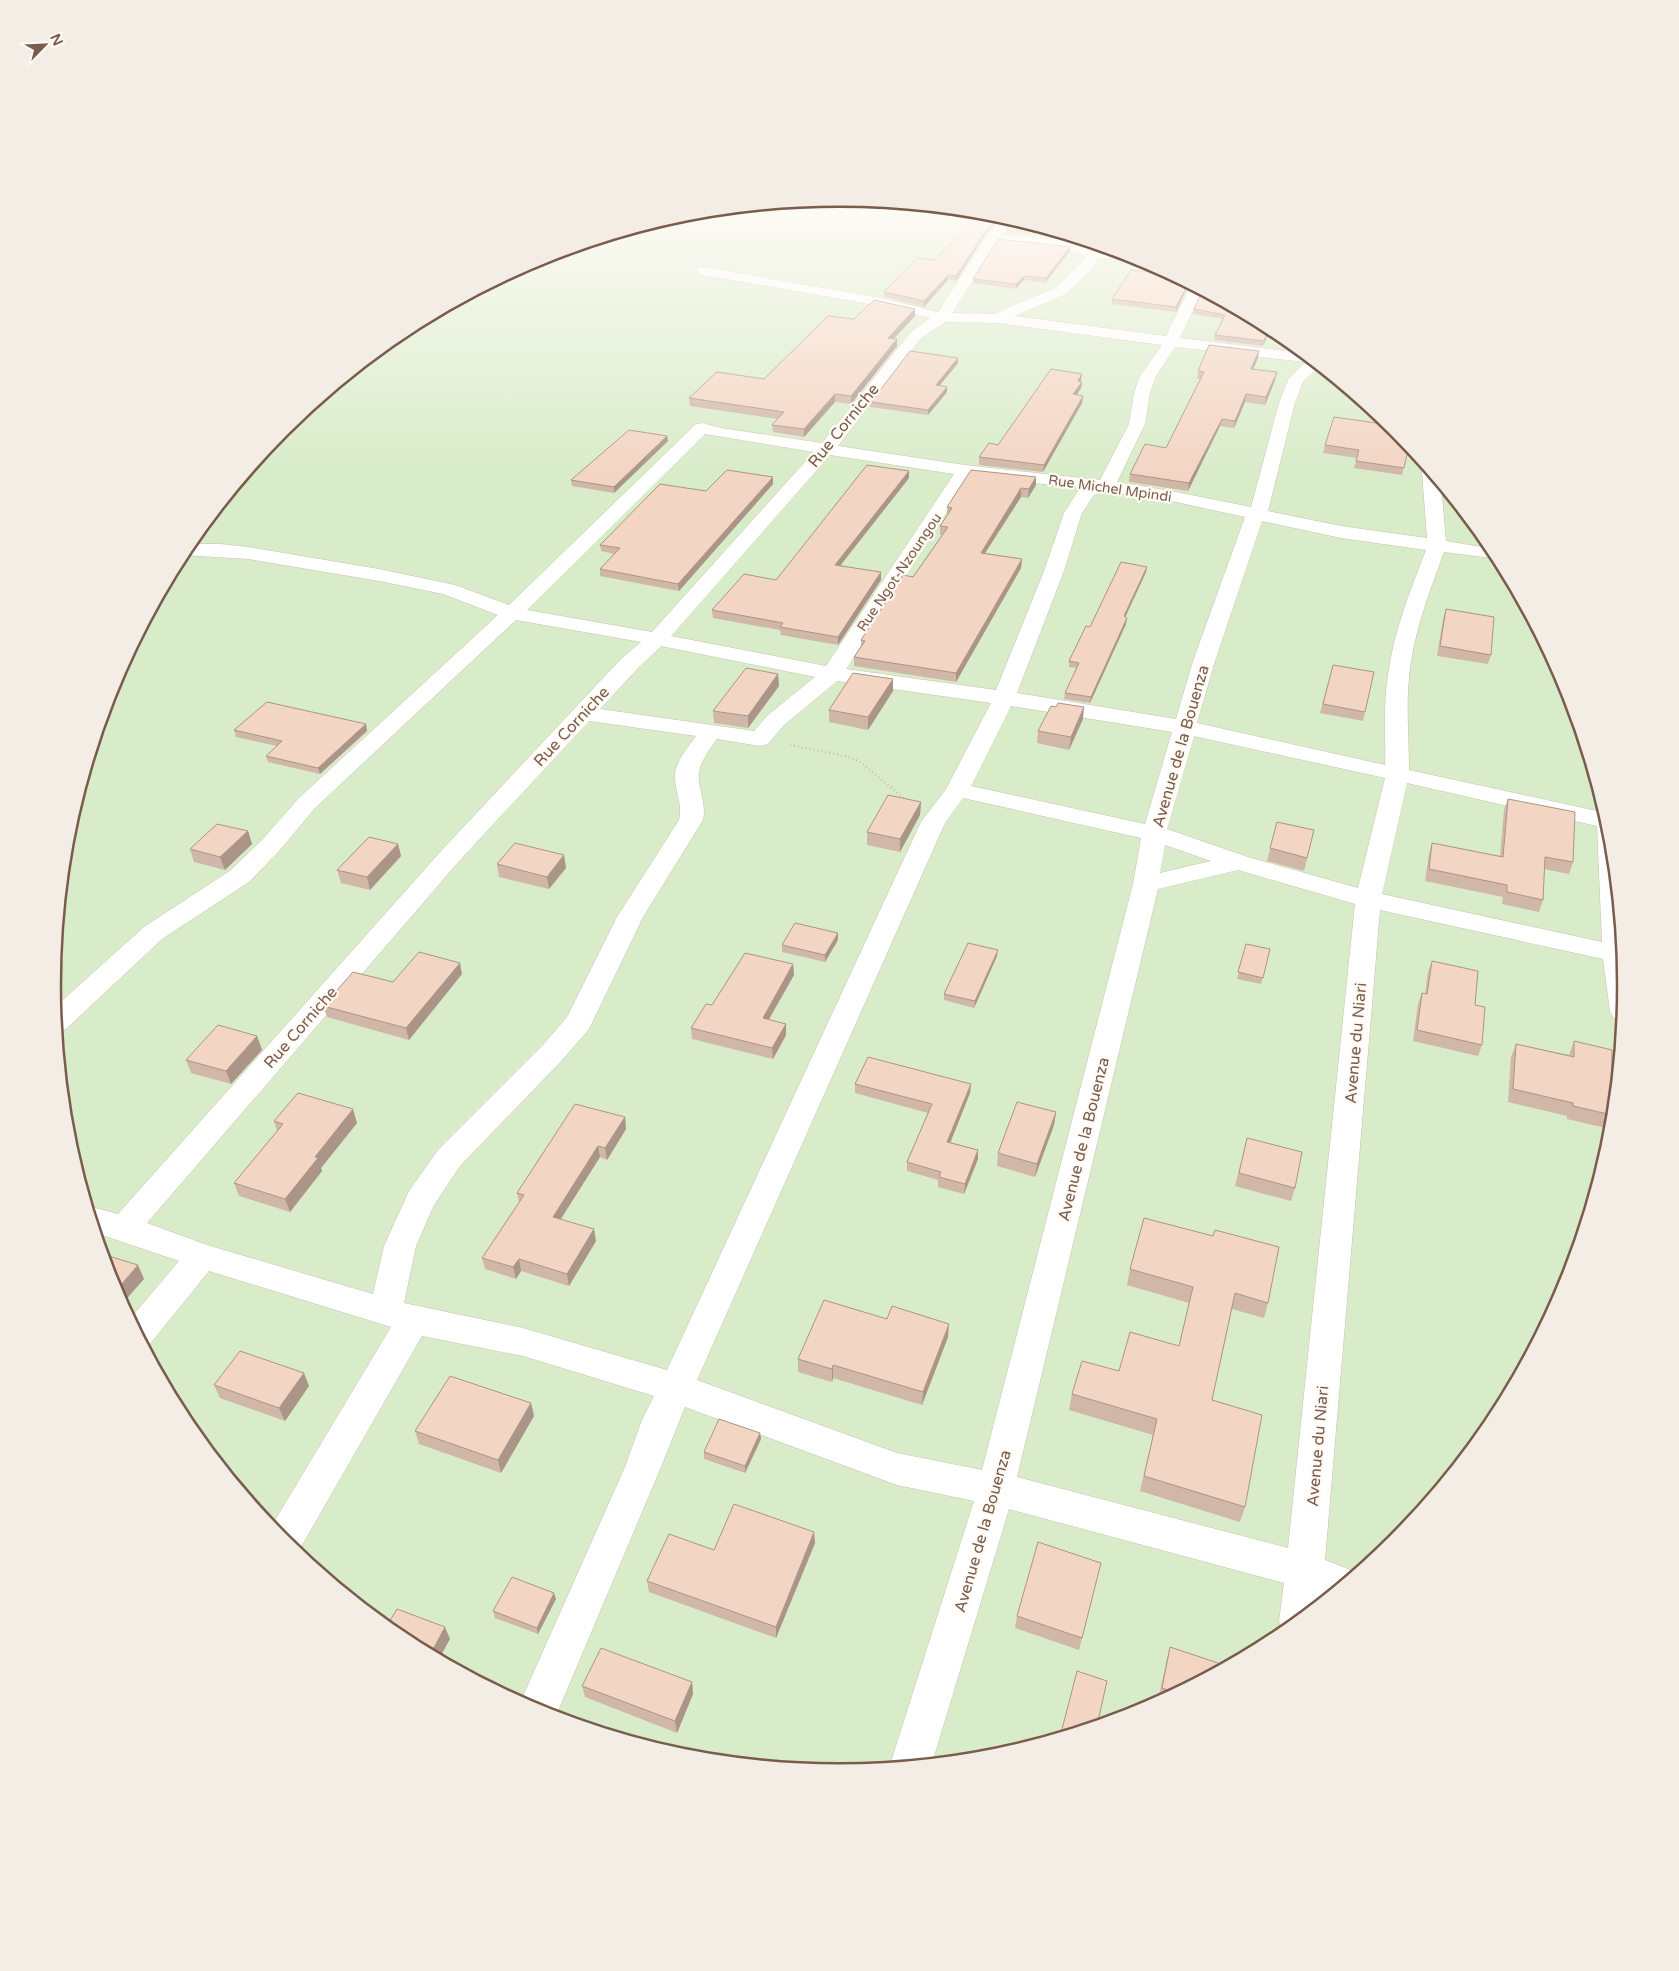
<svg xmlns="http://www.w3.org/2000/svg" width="1679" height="1971" font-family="'Varela Round',sans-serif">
<rect width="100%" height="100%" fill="#fdf6ec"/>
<circle fill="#d8ecc9" cx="839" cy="986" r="784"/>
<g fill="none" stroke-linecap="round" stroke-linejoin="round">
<g stroke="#d1beb0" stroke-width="1">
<path id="minor" d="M1003,217l11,3 -12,15 67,5 21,8 2,-4 12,3 -2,4 20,2 25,9 -49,-4 -4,8 -28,28 -52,22 152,20 25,-51 11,6 -22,47 123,15 16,13 -16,16 -8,21 -27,108 73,15 86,12 -5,-67 5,-4 14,17 5,57 48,8 6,10 -56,-7c-15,41 -31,82 -35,126 -3,30 0,61 0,92l197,43 5,19 15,154 -3,34 -9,-2 -4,-7 -7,-52 -223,-49 -55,650 33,13 -30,25 -6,-3 -1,9 -37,30 -5,-12 5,-39 -275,-74 -77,254 -43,5 85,-267 -77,-16 -212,-78 -24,60 -106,251 -17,-6 -18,-9 105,-236 17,-47 12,-24 -131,-40 -101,-20 -125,218 -14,-12 -12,-15 120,-200 -182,-56 -59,73 -6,2 -14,-27 49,-58 -83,-28 -8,-25 4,-1 26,7 324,-364 179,-191 20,-17 -125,-22 -201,188 -35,42 -31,32 -87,57 -96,90 -9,2 -2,-24 89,-80 87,-57 31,-30 37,-42 199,-183 -55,-21 -64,-13 -131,-22 -66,-4 6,-11h32l28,3 131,22 76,16 54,20 187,-181 6,-1 19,5 101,15 89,-111 19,-14 -49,-12 -178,-31 -7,-4 2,-3 5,-1 178,31 57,14 48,-74zM997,242l70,6 19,8 -3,5 -27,27 -38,15 -23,11 -43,-1zM945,322l53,1 164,22 -22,31 -6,17 -5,31 -29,56 -135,-15 -127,-19 83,-108zM1175,347l130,15 -17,18 -9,23 -28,104 -75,-15 -59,-10 28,-58 5,-31 6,-17zM705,434l109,18 -162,180 -125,-22zM830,455l124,19 -128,192 -155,-30zM970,476l110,12 -16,25 -20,58 -48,119 -150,-21zM1106,491l70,11 69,15 -52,144 -17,58 -159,-26 47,-122 18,-58 12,-18zM1262,521l79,17 85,12c-16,41 -32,81 -38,125 -5,29 -2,61 -3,90l-188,-42 18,-62zM661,646l154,31 -47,38 -14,16 -154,-22 37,-40zM837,681l154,22 -45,86 -25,33 -254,548 -144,-42 -119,-25 12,-57 18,-41 26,-39 103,-107 26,-30 54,-112 60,-97c4,-17 -6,-32 -4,-48 2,-12 11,-23 18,-33l43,7 8,-2 16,-19zM1011,706l161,26 -27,92 -174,-38zM589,721l107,15c-8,11 -19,24 -21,38 -1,16 8,29 4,46l-62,97 -50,100 -24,28 -105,105 -29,41 -25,55 -11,48 -166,-49 -60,-22 313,-363zM1194,736l191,42 -27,110 -110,-31 -81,-28zM1407,783l190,43 5,116 -220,-48zM963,798l178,40 -8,46 -151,586 -85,-17 -200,-73 248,-557zM1165,845l46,16 -51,12zM1238,870l117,34 -67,644 -271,-71 141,-588z"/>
</g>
<path stroke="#d9b8a5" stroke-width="2.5" stroke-dasharray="1 3" stroke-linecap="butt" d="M790,745l55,11 14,5 48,40"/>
<use href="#minor" fill="#fff" fill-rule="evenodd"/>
</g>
<g fill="#d1b7a8">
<path d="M960,210l33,4 -9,23 -28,44 -8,-1 -24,27 -40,-10v-5l50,-32 40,-41v-2l-14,-2z"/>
<path d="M1013,220l66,20 -1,1 -9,-3 -63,-5v-4z"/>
<path d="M1070,247v4l-25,32 -21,-3 -8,9 -43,-6v-4z"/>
<path d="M1189,284l-13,28 -64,-8v-5z"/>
<path d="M1202,291l69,37 -8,18 -49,-6 1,-5 8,-16 -30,-5 1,-5z"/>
<path d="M915,309v7l-21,22 3,1v7l-46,58 -16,-2 -31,35 -31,-5 -1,-7 6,-6 -88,-13 -1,-8 75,-19 90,-60z"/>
<path d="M958,358v5l-19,23 8,6 -19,23 -58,-8 1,-5z"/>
<path d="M1258,358l-5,11 22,11 -10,25 -20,-3 -11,26 -14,-2 -32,65 -59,-9 1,-8 36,-26 34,-69h-3l1,-8z"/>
<path d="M1081,380l-1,1 2,1 -1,6 -4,7 5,8 -39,69 -64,-7v-8l19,-12z"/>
<path d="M667,436l1,5 -54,52 -42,-7 -1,-6z"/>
<path d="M1325,445h84l-7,30 -48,-7 3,-10 -34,-5z"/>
<path d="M773,477v7l-94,107 -79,-15v-7l14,-15 -13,-3 -1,-6 106,-54z"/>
<path d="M909,478l-68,87 40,15 -43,65 -57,-10 -1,-5 -67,-12 -1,-8 64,-30z"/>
<path d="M1036,485l-8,13 -7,-1 -36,56 37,6 -1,9 -65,114 -102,-16v-9l7,-10v-7l52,-63 29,-42h-2v-9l7,-11v-8z"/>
<path d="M1147,567l-1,5 -21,45 1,7 -36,79 -26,-4 1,-6 12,-25 -8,-1v-6l21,-34z"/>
<path d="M1510,579l6,10 -7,-1z"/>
<path d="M1446,609l45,46 -3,9 -51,-8 6,-37z"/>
<path d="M1333,665l32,47 -2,9 -43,-8z"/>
<path d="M778,674l1,12 -31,42 -34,-5 -1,-12z"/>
<path d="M893,679v12l-25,39 -39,-8v-12z"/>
<path d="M1083,719l-14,31 -32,-7 1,-12z"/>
<path d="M366,724l1,7 -47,43 -52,-12 -2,-6 11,-10 -41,-9 -2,-7z"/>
<path d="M1508,799l65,63 -4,12 -25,-5 -1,31 -4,12 -37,-8 1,-7 -78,-16 4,-27 3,-11 68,13 4,-46z"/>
<path d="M921,802l-1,13 -20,37 -33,-7v-13z"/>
<path d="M1277,822l37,8 -10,41 -37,-10z"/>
<path d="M248,831l4,13 -27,26 -31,-8 -4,-13z"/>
<path d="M398,844l3,12 -31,34 -29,-7 -4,-13z"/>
<path d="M564,855l2,13 -17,21 -50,-12 -2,-13z"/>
<path d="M838,940l-13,22 -43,-10v-7z"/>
<path d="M1246,944l24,5 -9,35 -24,-5z"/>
<path d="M997,956l-23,52 -30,-8v-6z"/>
<path d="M1432,961l43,44 7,40 -4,11 -65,-15 5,-37 4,-11 3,1 3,-22z"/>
<path d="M793,964l1,11 -25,45 17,4v11l-13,24 -81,-20 -1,-11 21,-23z"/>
<path d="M462,974l-53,66 -82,-23 -4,-11 70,-24z"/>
<path d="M257,1036l5,14 -31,34 -40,-11 -5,-13z"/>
<path d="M1574,1041l38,74 -6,13 -39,-9v-3l-59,-14 3,-45 5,-13 53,11z"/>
<path d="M855,1084h116l-1,9 -20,49 28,8v9l-14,35 -26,-7v-7l-31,-9v-9l21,-49 -73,-20z"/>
<path d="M1056,1112l-2,13 -19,52 -38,-11 1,-13z"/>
<path d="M625,1117l1,12 -19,31 -7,-3 -39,62 35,22 -27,45 -48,-15 -5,8 -31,-10 -3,-11 37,-56 -2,-9z"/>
<path d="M274,1121l83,2 -36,45 1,3 -32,41 -51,-16 -5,-13 43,-52z"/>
<path d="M1247,1138l48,50 -4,13 -56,-15z"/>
<path d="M1144,1218l124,85 -4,15 -32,-9 -20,91 33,107 -5,15 -100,-31 13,-56 -84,-25 3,-16 47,-23 60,-25 10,-43 -62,-18 3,-16z"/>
<path d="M948,1337l-26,68 -89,-27 -1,4 -34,-10v-13z"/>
<path d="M214,1385l95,1 -24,35 -65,-23z"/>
<path d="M531,1403l3,13 -33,57 -82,-29 -4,-13z"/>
<path d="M760,1433l1,6 -16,34 -41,-14v-7z"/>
<path d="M814,1532l1,11 -39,95 -127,-46 -2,-11z"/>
<path d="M1098,1575l-19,75 -64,-22 2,-12z"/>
<path d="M556,1599l-18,35 -43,-16 -2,-7z"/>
<path d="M1170,1647l57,19 -65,35 -4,-1 9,-41z"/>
<path d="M692,1682l1,12 -16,39 -92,-36 -3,-11z"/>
</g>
<g fill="#aa9588">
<path d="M999,216h3l-18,21 -28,44v-5l29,-44z"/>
<path d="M1070,247v4l-25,32 1,-5z"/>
<path d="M948,275v5l-24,27v-6z"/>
<path d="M1024,276v4l-8,9v-5z"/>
<path d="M1188,284h1l-13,28v-5z"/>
<path d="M915,309v7l-27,29v-7z"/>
<path d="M1270,328h1l-8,18 1,-5z"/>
<path d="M897,339v7l-46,58v-8z"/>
<path d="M1259,351l-1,7 -8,18 1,-7z"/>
<path d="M958,358v5l-22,27v-5z"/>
<path d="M1277,372l-2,8 -10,25 1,-8z"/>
<path d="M1082,374l-1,6 -4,8 1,-7z"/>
<path d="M1082,382l-1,6 -8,13v-7z"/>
<path d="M947,387v5l-19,23v-5z"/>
<path d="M835,394v8l-31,35v-8z"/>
<path d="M1246,394l-1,8 -11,26 1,-7z"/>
<path d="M1083,396l-1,7 -39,69 1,-7z"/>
<path d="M1222,419l-2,7 -32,65 1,-8z"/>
<path d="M667,436l1,5 -54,52v-6z"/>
<path d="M909,471v7l-74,94v-7z"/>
<path d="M773,477v7l-94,107 -1,-7z"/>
<path d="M1036,477v8l-8,13 1,-9z"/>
<path d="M1021,488v9l-41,64 1,-8z"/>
<path d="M1022,559l-1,9 -65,114v-9z"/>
<path d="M1147,567l-1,5 -23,50 1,-6z"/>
<path d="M881,572v8l-43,65v-8z"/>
<path d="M1127,618l-1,6 -36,79 1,-6z"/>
<path d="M778,674l1,12 -31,42v-12z"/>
<path d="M893,679v12l-25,39v-13z"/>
<path d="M1084,707l-1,12 -14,31 2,-13z"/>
<path d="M366,724l1,7 -47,43 -2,-6z"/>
<path d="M921,802l-1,13 -20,37v-13z"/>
<path d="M248,831l4,13 -27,26 -5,-13z"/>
<path d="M398,844l3,12 -31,34 -3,-13z"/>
<path d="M564,855l2,13 -17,21 -2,-12z"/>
<path d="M838,933v7l-13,22v-7z"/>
<path d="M998,950l-1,6 -23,52 1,-7z"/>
<path d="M460,963l2,11 -53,66 -3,-12z"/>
<path d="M793,964l1,11 -31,54v-11z"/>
<path d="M786,1024v11l-13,24 -1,-11z"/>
<path d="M257,1036l5,14 -31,34 -5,-13z"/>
<path d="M971,1084l-1,9 -23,58v-9z"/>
<path d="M353,1109l4,14 -36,45 1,3 -32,41 -5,-13 30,-42z"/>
<path d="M1056,1112l-2,13 -19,52 2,-13z"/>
<path d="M625,1117l1,12 -19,31 -2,-12z"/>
<path d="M598,1146l2,11 -45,71 -2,-11z"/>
<path d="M978,1150v9l-14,35 1,-10z"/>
<path d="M594,1229l2,12 -27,45 -2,-12z"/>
<path d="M519,1259l2,12 -5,8 -3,-12z"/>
<path d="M138,1265l6,14 -22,25 -7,-12z"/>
<path d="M949,1324l-1,13 -26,68 1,-13z"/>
<path d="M833,1365v13l-1,4v-13z"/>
<path d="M304,1373l5,13 -24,35 -6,-13z"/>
<path d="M531,1403l3,13 -33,57 -3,-13z"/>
<path d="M760,1433l1,6 -16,34v-7z"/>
<path d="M814,1532l1,11 -39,95v-11z"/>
<path d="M554,1593l2,6 -18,35 -1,-6z"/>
<path d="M445,1627l5,12 -11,20 -9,-4z"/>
<path d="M692,1682l1,12 -16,39 -2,-12z"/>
</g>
<g fill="#f3d5c3" stroke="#aa9588">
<path d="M960,210l33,4 6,2 -14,16 -29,44 -8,-1 -24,26 -40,-9 33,-34 17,2 44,-45h-4l2,-3z"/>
<path d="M1013,220l41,12 -48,-3z"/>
<path d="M998,239l72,8 -24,31 -22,-2 -8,8 -43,-5z"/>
<path d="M1131,270l41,5 16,9 -12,23 -64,-8z"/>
<path d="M1202,291l68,37 -6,13 -49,-6 10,-20 -31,-6z"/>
<path d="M874,300l41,9 -27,29 9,1 -46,57 -16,-2 -31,35 -32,-4 12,-13 -95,-14 28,-26 47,7 64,-63 26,3z"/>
<path d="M1209,345l50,6 -8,18 26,3 -11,25 -20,-3 -11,27 -13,-2 -33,64 -59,-9 15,-30 21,4 38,-76 -6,-1z"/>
<path d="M910,351l48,7 -22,27 11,2 -19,23 -57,-8z"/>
<path d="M1051,369l31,5 -4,7 4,1 -9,12 10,2 -39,69 -65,-8 10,-14 9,2z"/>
<path d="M1334,417l57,8 5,4 13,16 -5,23 -48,-7 3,-11 -34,-5z"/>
<path d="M629,430l38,6 -53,51 -43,-7z"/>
<path d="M867,465l42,6 -74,94 46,7 -43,65 -58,-10 3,-4 -71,-13 32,-36 32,6z"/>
<path d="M727,470l46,7 -95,107 -78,-15 20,-21 -20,-3 60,-61 46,7z"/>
<path d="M971,470l65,7 -7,12 -8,-1 -40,65 41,6 -66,114 -102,-16 11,-16 -4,-1 42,-65 10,2 35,-50 -8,-1 12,-18 -5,-1z"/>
<path d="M1121,562l26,5 -23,49 3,2 -36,79 -26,-4 14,-30 -10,-2 17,-35 4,1z"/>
<path d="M1446,609l48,8 -3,38 -51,-9z"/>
<path d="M1333,665l41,7 -9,40 -42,-8z"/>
<path d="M746,668l32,6 -30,42 -35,-5z"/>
<path d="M853,673l40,6 -25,38 -39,-7z"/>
<path d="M267,702l99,22 -48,44 -52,-12 16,-15 -48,-11z"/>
<path d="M1058,703l26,4 -13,30 -33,-6 13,-25 5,1z"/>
<path d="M888,795l33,7 -21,37 -33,-7z"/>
<path d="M1508,799l67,13 -2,50 -28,-5 -2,43 -36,-8v-7l-78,-16 3,-26 71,14z"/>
<path d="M1277,822l37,8 -7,28 -37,-10z"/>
<path d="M217,824l31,7 -28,26 -30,-8z"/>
<path d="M369,837l29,7 -31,33 -30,-7z"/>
<path d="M515,843l49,12 -17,22 -50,-13z"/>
<path d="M795,923l43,10 -13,22 -43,-10z"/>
<path d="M968,943l30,7 -23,51 -31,-7z"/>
<path d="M1246,944l24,5 -7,29 -25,-6z"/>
<path d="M419,952l41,11 -54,65 -83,-22 30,-34 40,10z"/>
<path d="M745,953l48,11 -30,54 23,6 -14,24 -81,-20 15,-24 6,1z"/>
<path d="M1432,961l46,10 -3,34 10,2 -3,38 -65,-15 5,-37 5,1z"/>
<path d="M218,1025l39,11 -31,35 -40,-11z"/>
<path d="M1574,1041l38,9v65l-39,-9v-3l-60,-14 3,-45 58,13z"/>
<path d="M868,1057l103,27 -24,58 31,8 -13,34 -26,-7 2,-5 -34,-10 25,-58 -77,-20z"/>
<path d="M298,1093l55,16 -38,48 3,1 -33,41 -51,-16 49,-59 -9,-3z"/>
<path d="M1017,1102l39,10 -19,52 -39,-11z"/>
<path d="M575,1104l50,13 -20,31 -7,-2 -45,71 41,12 -27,45 -48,-15 -6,8 -31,-9 42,-63 -7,-2z"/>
<path d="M1247,1138l55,14 -7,36 -56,-15z"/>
<path d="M1144,1218l69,18 2,-6 64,17 -11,56 -33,-10 -23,107 50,15 -17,92 -101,-31 13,-57 -85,-25 10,-33 37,10 11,-39 49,14 14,-59 -63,-18z"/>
<path d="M102,1254l36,11 -23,27 -3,-6z"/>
<path d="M824,1300l63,19 5,-13 57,18 -26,68 -90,-27 -1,4 -34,-10z"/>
<path d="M240,1351l64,22 -25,35 -65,-23z"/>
<path d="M450,1376l81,27 -33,57 -83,-29z"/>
<path d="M719,1419l41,14 -15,33 -41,-14z"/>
<path d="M734,1504l80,28 -38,95 -129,-46 22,-47 45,16z"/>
<path d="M1038,1542l63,21 -19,75 -65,-22z"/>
<path d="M512,1577l42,16 -17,35 -44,-17z"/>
<path d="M397,1609l48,18 -15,28 -28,-15 -16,-13z"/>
<path d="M1170,1647l57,19 -50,27 -15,-5z"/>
<path d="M601,1648l91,34 -17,39 -93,-35z"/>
<path d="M1077,1671l30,10 -10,45 -37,11z"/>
</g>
<linearGradient id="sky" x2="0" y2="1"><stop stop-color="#97c7e8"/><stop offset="0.42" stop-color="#fefbf6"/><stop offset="1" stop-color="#fefbf6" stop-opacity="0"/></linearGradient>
<rect width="1679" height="475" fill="url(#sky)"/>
<g text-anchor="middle" stroke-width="4.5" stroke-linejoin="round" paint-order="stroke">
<g font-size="14" fill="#7a5c4d" stroke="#fffaf3">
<text transform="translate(1110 488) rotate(8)" y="5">Rue Michel Mpindi</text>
<text transform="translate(899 572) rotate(-56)" y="5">Rue Ngot-Nzoungou</text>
</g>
<g font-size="16" fill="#7a5c4d" stroke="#fffaf3">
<text transform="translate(843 425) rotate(-51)" y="6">Rue Corniche</text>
<text transform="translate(571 726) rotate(-47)" y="6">Rue Corniche</text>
<text transform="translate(1180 746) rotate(-74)" y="6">Avenue de la Bouenza</text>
<text transform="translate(300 1027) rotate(-49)" y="6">Rue Corniche</text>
<text transform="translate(1355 1043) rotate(-85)" y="6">Avenue du Niari</text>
<text transform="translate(1083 1139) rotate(-76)" y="6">Avenue de la Bouenza</text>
<text transform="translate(1317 1446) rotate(-85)" y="6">Avenue du Niari</text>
<text transform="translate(982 1531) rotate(-74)" y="6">Avenue de la Bouenza</text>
</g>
</g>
<path d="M0 0H1679V1971H0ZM61 985a778 778 0 1 1 1556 0a778 778 0 1 1-1556 0Z" fill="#f4ede6" fill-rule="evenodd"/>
<path fill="none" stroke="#7a5c4d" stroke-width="2.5" d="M61 985a778 778 0 1 1 1556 0a778 778 0 1 1-1556 0Z"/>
<g transform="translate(45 45) rotate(66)" stroke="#fffaf3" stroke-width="4" paint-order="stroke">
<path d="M0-4L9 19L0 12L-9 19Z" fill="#7a5c4d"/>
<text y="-8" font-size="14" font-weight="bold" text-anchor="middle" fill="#7a5c4d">N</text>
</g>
</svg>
